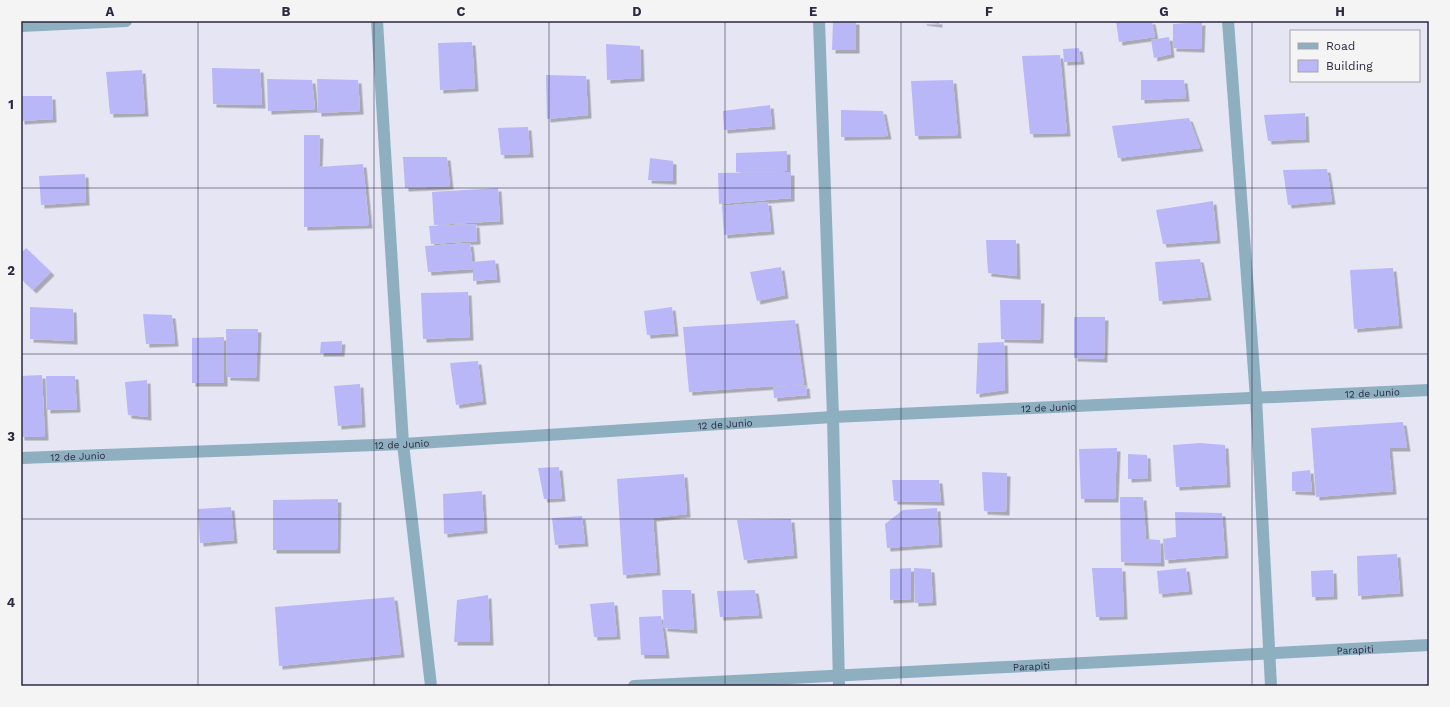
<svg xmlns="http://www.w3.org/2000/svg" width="1450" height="707" font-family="'Work Sans',sans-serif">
<defs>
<filter id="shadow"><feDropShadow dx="3.5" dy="3.5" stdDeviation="0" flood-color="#0004"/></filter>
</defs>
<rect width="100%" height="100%" fill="#e5e5f4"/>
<g fill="#bab7f9" filter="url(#shadow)">
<path d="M833,21h23v29h-24z"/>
<path d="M923,21h16v3l-16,-2z"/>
<path d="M1116,21h36l3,16 -36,5z"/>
<path d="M1202,22l-1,27 -28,-1v-24z"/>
<path d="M1169,37l2,17 -17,4 -3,-18z"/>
<path d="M472,42l3,46 -35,2 -2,-47z"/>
<path d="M606,44l34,2 1,32 -34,2z"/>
<path d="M1079,48l2,13 -17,1 -1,-13z"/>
<path d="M1060,55l7,78 -37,1 -8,-78z"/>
<path d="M212,68l48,1 2,36 -49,-1z"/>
<path d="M142,70l3,43 -35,1 -4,-42z"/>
<path d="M546,75l40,1 2,39 -41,4z"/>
<path d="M267,79l45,1 3,29 -47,2z"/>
<path d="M317,79l41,1 2,31 -42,2z"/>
<path d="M953,80l5,55 -43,1 -4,-55z"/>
<path d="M1141,80h43l2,18 -45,2z"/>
<path d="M21,96h31l1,23 -32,2z"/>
<path d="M770,105l2,21 -48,4 -1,-19z"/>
<path d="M841,110l42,1 5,25 -47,1z"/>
<path d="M1305,113l1,26 -38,2 -4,-26z"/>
<path d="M1189,118l11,30 -82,10 -6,-32z"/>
<path d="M528,127l2,27 -29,1 -3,-27z"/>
<path d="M304,135h16l-1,32 44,-3 6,61 -65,2z"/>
<path d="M787,151v20l-51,1v-19z"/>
<path d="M403,157h44l3,29 -45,2z"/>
<path d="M650,158l23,3v20l-25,-1z"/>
<path d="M1327,169l5,32 -44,4 -5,-35z"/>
<path d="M791,172v26l-72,6 -1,-31z"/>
<path d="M85,174l1,28 -45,3 -2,-29z"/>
<path d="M498,188l2,33 -66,4 -2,-33z"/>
<path d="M1213,201l4,39 -54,4 -7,-34z"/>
<path d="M768,202l3,29 -47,4 -2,-29z"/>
<path d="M476,224l1,17 -46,3 -2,-18z"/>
<path d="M986,240h30l1,36 -29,-3z"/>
<path d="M470,243l3,26 -45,3 -3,-26z"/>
<path d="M26,248l25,24 -18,18 -12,-11v-26z"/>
<path d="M1200,259l8,38 -49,4 -4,-39z"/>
<path d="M495,260l2,19 -24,2v-19z"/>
<path d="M781,267l4,28 -28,6 -7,-29z"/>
<path d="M1393,268l6,57 -45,4 -4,-59z"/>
<path d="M468,292l2,45 -47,2 -2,-46z"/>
<path d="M1000,300h41l-1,40 -39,-1z"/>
<path d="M30,307l43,2 1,32 -44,-2z"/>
<path d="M672,307l3,26 -28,2 -3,-24z"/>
<path d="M143,314l29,1 3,28 -29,1z"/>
<path d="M1074,317h31l-1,42 -30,-1z"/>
<path d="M795,320l9,64 -115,8 -6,-65z"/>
<path d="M226,329h32l-2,49 -29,-1z"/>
<path d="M224,337v46h-32v-45z"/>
<path d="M342,341l-1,12h-21l1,-11z"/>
<path d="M1004,342l1,48 -29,4 2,-51z"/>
<path d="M478,361l5,40 -27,4 -6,-42z"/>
<path d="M42,375l3,62h-24v-61z"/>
<path d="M46,376h29l2,33 -30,1z"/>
<path d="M147,380l1,37 -20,-2 -3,-33z"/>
<path d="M360,384l2,40 -24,2 -4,-40z"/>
<path d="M806,385l1,10 -33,3 -1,-11z"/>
<path d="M1403,422l4,26h-18l4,43 -77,6 -5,-69z"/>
<path d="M1200,443l25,2 2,39 -51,3 -3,-42z"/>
<path d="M1117,448l-2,51h-34l-2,-50z"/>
<path d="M1128,454l19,1 1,23 -20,1z"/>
<path d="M559,467l3,31 -18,1 -6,-31z"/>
<path d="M1310,470l2,22 -20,-1v-19z"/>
<path d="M982,472l25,1 -1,39 -22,-1z"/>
<path d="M684,474l3,40 -34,4 4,54 -34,3 -6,-96z"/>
<path d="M892,480h47l2,22 -47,-1z"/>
<path d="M482,491l2,39 -40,4 -1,-40z"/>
<path d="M1120,497h23l3,42 14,1 1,23 -40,-1z"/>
<path d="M338,499l-1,51h-64v-50z"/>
<path d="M231,507l3,33 -34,3 -2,-34z"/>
<path d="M937,508l2,36 -52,4 -2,-24 18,-14z"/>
<path d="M1175,512l47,1 3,42 -60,5 -2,-21 13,-2z"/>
<path d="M582,516l3,27 -30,2 -3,-27z"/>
<path d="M791,519l3,36 -50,5 -7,-40z"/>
<path d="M1397,554l3,39 -42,3 -1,-40z"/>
<path d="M911,568v31l-21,1v-31z"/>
<path d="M914,568l17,1 2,33 -18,1z"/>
<path d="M1092,568h30l2,48 -28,1z"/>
<path d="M1186,568l3,23 -30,3 -2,-23z"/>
<path d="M1333,570l1,26 -22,1 -1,-26z"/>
<path d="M662,590h29l3,40 -30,-2z"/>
<path d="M755,590l4,25 -39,2 -3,-26z"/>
<path d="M488,595l2,47h-36l3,-42z"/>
<path d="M394,597l7,57 -122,12 -4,-59z"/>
<path d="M614,602l3,34 -23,1 -4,-33z"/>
<path d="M661,616l5,39h-25l-2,-38z"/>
</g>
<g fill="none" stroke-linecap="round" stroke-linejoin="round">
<g stroke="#8dafbf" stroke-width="12">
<path d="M377,21l26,423 28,242"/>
<path d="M819,21l14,396 6,269"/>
<path d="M1228,21l28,377 15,288"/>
<path d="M21,26l105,-5"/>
<path id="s1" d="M21,458l382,-14 430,-27 596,-27"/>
<path id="s2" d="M634,686c265,-15 530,-25 795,-41"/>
</g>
</g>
<path fill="none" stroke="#2b2943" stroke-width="1" stroke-opacity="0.55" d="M198,21v665M374,21v665M549,21v665M725,21v665M901,21v665M1076,21v665M1252,21v665M21,188h1408M21,354h1408M21,519h1408"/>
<g text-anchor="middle" stroke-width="3.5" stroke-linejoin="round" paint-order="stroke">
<g font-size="10" fill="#2b2943" stroke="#f4f4f4">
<text dy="4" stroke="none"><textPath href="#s1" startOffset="1353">12 de Junio</textPath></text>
<text dy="4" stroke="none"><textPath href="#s1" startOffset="1029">12 de Junio</textPath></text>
<text dy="4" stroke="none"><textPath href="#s1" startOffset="705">12 de Junio</textPath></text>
<text dy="4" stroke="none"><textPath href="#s1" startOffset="381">12 de Junio</textPath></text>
<text dy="4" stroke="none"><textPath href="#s1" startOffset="57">12 de Junio</textPath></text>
<text dy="4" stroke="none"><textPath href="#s2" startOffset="722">Parapiti</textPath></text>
<text dy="4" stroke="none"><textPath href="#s2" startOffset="398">Parapiti</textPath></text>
</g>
</g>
<rect width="1450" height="707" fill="none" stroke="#f4f4f4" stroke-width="44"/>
<rect x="1290" y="30" width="130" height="52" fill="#f4f4f4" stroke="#a4a3ad"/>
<rect x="1298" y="43" width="20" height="6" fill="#8dafbf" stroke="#a4a3ad"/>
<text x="1326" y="50" font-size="12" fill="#2b2943">Road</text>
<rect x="1298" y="60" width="20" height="12" fill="#bab7f9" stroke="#a4a3ad"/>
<text x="1326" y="70" font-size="12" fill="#2b2943">Building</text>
<rect x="22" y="22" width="1406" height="663" fill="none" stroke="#2b2943" stroke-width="1.5"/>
<g font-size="13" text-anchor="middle" font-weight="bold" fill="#2b2943">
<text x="110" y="16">A</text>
<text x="286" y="16">B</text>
<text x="461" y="16">C</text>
<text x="637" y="16">D</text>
<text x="813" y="16">E</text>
<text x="989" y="16">F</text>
<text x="1164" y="16">G</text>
<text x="1340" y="16">H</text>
<text x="11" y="109">1</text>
<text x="11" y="275">2</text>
<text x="11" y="441">3</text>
<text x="11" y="607">4</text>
</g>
</svg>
